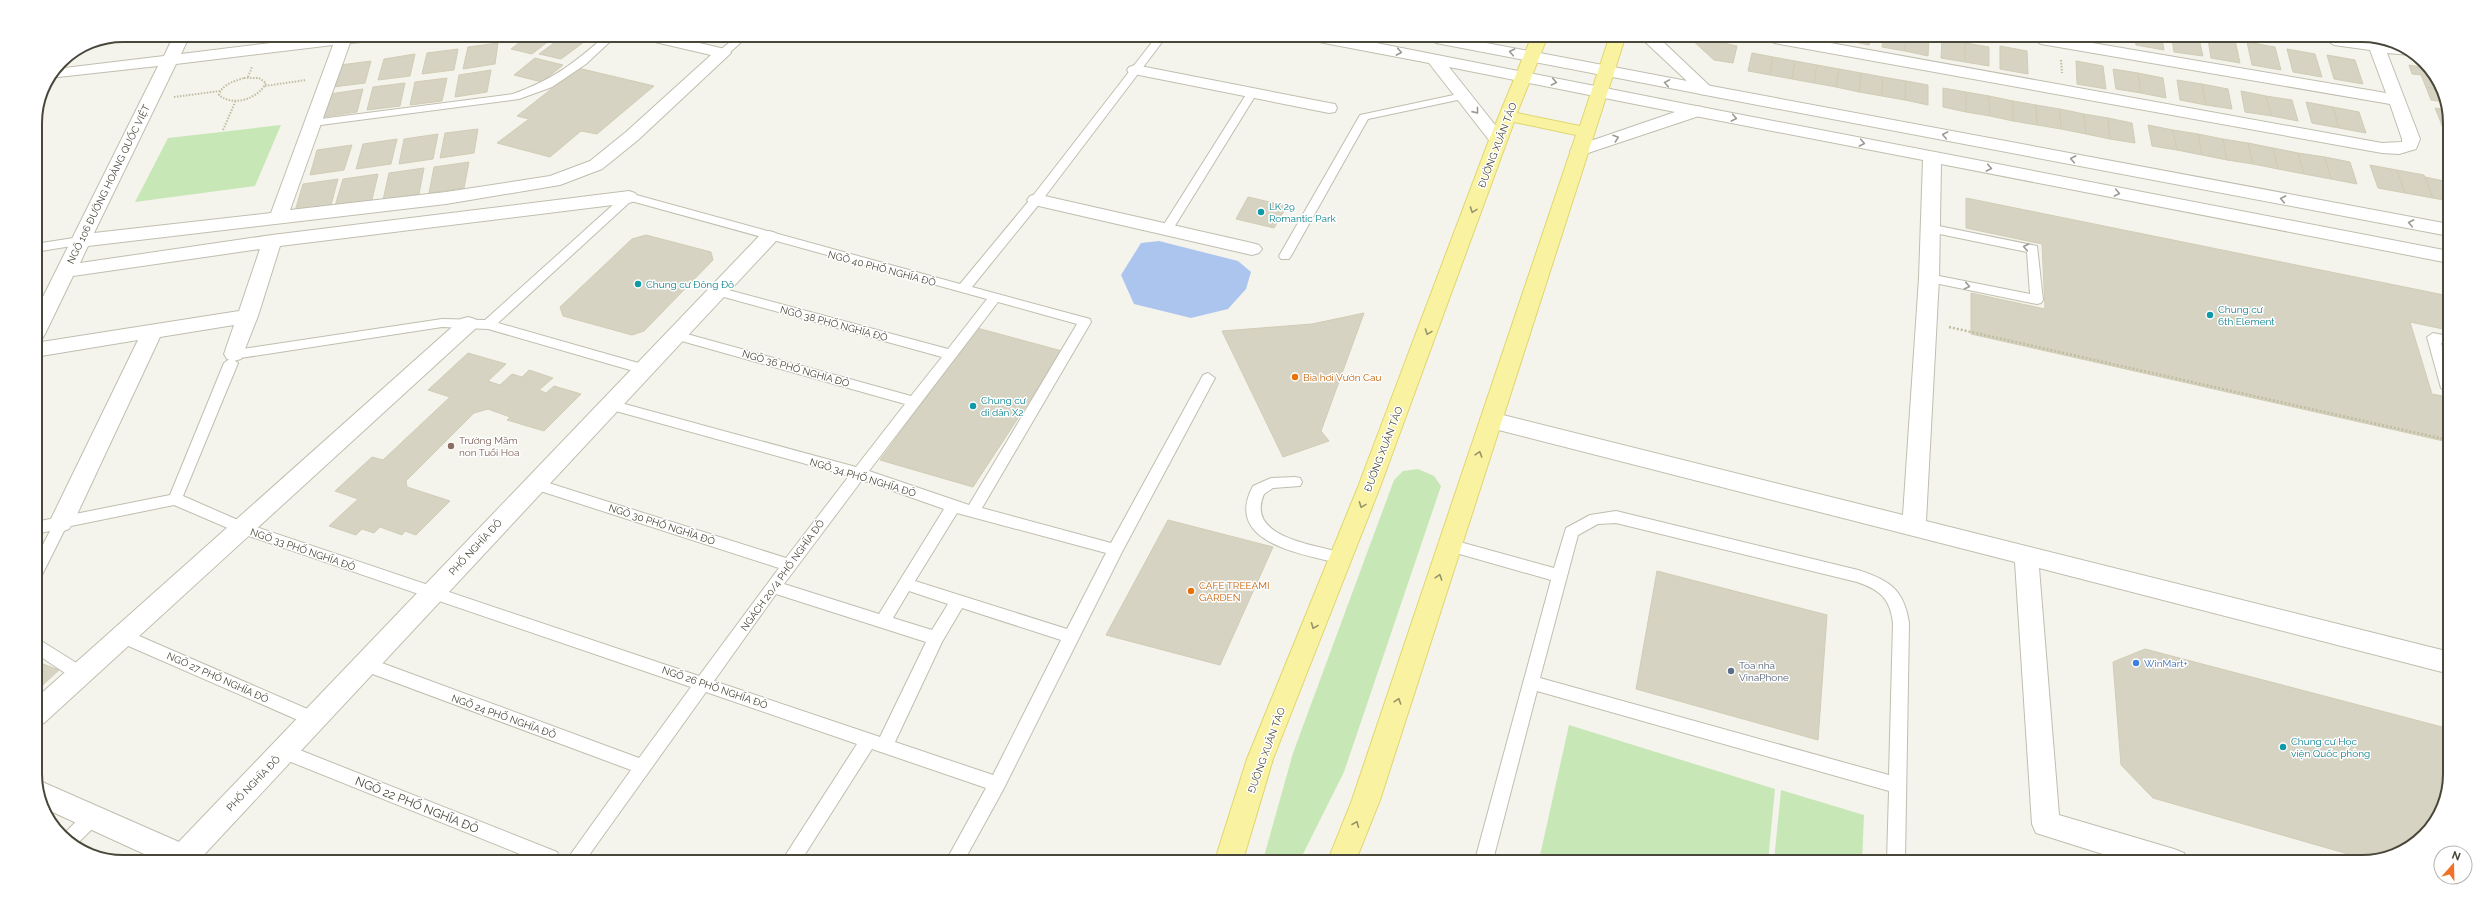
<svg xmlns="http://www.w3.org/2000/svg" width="2485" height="897" font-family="Raleway,sans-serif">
<rect width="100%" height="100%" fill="#f5f4ec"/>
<g fill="#c7e7b7">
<path d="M281,125l-26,61 -120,16 33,-64z"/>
<path d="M1418,469l16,7 7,10 -97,286 -44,88h-37l30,-107 101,-273 9,-9z"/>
<path d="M1569,725l206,64 -7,72 -229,-1z"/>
<path d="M1781,790l83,25 -2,46h-88z"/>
</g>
<path fill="#acc5ee" d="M1159,241l79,20 13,11 -5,17 -18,20 -37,9 -57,-14 -13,-29 20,-32z"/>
<g fill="#d6d3c2" stroke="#d1ccb5">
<path d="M217,35h36l-39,5z"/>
<path d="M528,36h27l-23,18 -21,-5z"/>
<path d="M562,37l22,5 -23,17 -22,-5z"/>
<path d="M1690,38h28l6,5 13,3 -4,17 -19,-3z"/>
<path d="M1846,39h24l-1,6 -23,-5z"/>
<path d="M1883,39h23l-1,12 -23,-4z"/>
<path d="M1906,39h23l-1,17 -23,-5z"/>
<path d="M1942,39l23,4v19l-24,-4z"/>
<path d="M2135,39h27l2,11 -28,-5z"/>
<path d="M2172,39h27l4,17 -29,-4z"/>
<path d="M2208,39l27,1 5,23 -29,-5z"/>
<path d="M2247,42l28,5 6,23 -29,-5z"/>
<path d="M498,43l-3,21 -32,5 5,-22z"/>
<path d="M1965,43l24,4v19l-24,-4z"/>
<path d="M2000,46l27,5 1,23 -28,-5z"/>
<path d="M458,49l-4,21 -32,4 5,-21z"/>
<path d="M2287,49l28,5 7,23 -29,-5z"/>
<path d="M1752,53l21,4 -3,18 -22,-4z"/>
<path d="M415,54l-5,22 -32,4 6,-21z"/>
<path d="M2327,55l28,5 8,24 -29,-5z"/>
<path d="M1773,57l22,4 -3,18 -22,-4z"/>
<path d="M535,58l28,7 -21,17 -28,-7z"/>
<path d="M371,61l-6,22 -32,4 7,-22z"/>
<path d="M1795,61l22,4 -3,18 -22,-4z"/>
<path d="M2076,61l27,5 3,23 -29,-5z"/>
<path d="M1817,65l22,4 -3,18 -22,-4z"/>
<path d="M2409,65l23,4 7,21 -13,-3 -5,-12 -9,-1z"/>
<path d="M578,68l76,18 -57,48 -16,-3 -31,26 -53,-14 32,-24 -12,-3z"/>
<path d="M1839,69l22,4 -2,19 -23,-5z"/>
<path d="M2113,69l25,4 3,20 -25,-4z"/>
<path d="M491,70l-4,22 -32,5 4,-22z"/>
<path d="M1861,73l22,4 -1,19 -23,-4z"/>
<path d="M2138,73l25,5 3,20 -25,-5z"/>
<path d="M1883,77l23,4 -1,19 -23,-4z"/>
<path d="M447,78l-5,23 -32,4 5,-23z"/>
<path d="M2177,80l25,4 4,21 -26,-5z"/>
<path d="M1906,81l22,4v20l-23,-5z"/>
<path d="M405,83l-5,23 -33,4 6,-23z"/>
<path d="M2202,84l26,5 4,20 -26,-4z"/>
<path d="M2426,87l13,3 5,12 -13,-2z"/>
<path d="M1943,88l23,4v20l-23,-5z"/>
<path d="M363,89l-6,23 -34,5 7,-23z"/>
<path d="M2241,91l25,5 6,20 -27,-4z"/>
<path d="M1966,92l23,4 1,20 -24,-4z"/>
<path d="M1989,96l24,5v20l-23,-5z"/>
<path d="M2266,96l26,4 6,21 -26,-5z"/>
<path d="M2013,101l23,4 1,20 -24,-4z"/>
<path d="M2306,102l27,5 6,21 -27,-5z"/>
<path d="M2036,105l24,4 1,20 -24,-4z"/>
<path d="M2333,107l26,5 7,21 -27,-5z"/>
<path d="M2435,108l12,2 3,12 -10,-2z"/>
<path d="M2060,109l24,5 2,20 -25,-5z"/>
<path d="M2084,114l24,4 2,21 -24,-5z"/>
<path d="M2108,118l24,5 3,20 -25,-4z"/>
<path d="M2440,120l10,2v11l-6,-1z"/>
<path d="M2148,125l25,5 4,20 -25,-4z"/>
<path d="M478,129l-4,24 -34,5 5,-25z"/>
<path d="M2173,130l25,4 4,21 -25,-5z"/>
<path d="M438,134l-5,25 -34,5 5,-25z"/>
<path d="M2198,134l25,5 4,21 -25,-5z"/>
<path d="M397,139l-6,25 -35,5 7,-25z"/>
<path d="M2223,139l25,4 5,21 -26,-4z"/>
<path d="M2248,143l25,5 5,21 -25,-5z"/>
<path d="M352,145l-8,25 -34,5 7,-25z"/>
<path d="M2273,148l25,5 6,21 -26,-5z"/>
<path d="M2298,153l27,4 6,22 -27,-5z"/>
<path d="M2325,157l25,5 7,22 -26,-5z"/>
<path d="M469,162l-5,26 -35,5 5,-26z"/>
<path d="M2370,165l27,5 8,23 -27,-5z"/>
<path d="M424,168l-5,26 -36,6 6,-27z"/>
<path d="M2397,170l27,5 9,23 -28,-5z"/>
<path d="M378,174l-6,26 -37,6 8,-27z"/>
<path d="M2425,177l24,5v19l-16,-3z"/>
<path d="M338,179l-7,26 -36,6 8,-27z"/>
<path d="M1248,197l39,9 -13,22 -38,-9z"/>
<path d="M1966,198l483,98 -1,34 -38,-8 22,72 16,3v45l-477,-108v-41l74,16 -3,-65 -76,-16z"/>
<path d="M646,235l65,17 2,8 -69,71 -12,4 -69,-19 -3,-9 72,-68z"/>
<path d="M1364,313l-43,118 8,10 -46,16 -61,-126 90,-7z"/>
<path d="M977,328l85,23 -89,136 -93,-27z"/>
<path d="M468,353l38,11 -18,17 12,4 12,-11 10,3 7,-7 24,8 -14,12 7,3 8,-7 27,8 -37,37 -37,-11 3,-3 -22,-8 -14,4 -68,68 1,6 43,14 -34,34 -11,-4 -3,4 -22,-8 -6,6 -12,-4 -6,6 -27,-9 29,-27 -23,-8 37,-34 11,3 67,-63 -22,-7z"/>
<path d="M1168,520l105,27 -53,118 -114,-30z"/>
<path d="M43,540l-8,19v-17z"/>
<path d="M1657,571l170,44 -9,125 -182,-51z"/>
<path d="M2145,649l301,79 -1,74 -30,42 -46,16 -216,-62 -32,-33 -8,-103z"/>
<path d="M35,661l24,9 -24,22z"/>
</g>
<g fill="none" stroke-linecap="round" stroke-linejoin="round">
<g stroke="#c0beaf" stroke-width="2">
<g id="service">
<path d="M605,36h11l-30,28 -34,23 -33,12 -206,27 -5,-3 5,-3 200,-26c41,-15 60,-30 92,-58z"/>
<path d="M737,36h11l-21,19h-8v-4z"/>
<path d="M1156,37h10l-126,166 -68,84 118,32 1,3 -109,186 129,35 92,-168 5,-2 7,5 -93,174 -119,238 -38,69h-18l39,-71 -114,-39 -70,110h-19l74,-115 -151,-52 -119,166h-19l63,-88 -272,-101 -2,-5 2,-5 6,-2 6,2 268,99 52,-71 -454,-155 -63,-27 -108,22 -26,52 -5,2v-21l15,-29 -15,3v-12l135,-27 54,-132 7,-5 7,5 -55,133 64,28 452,152 80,-108 -248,-80 -2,-4 2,-4 5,-1 250,79 63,-82 -244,-68 -2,-3 2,-3 5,-2 246,67 49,-63 -234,-66 -1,-3 1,-3 5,-1 235,65 31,-39 -229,-63 -2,-3 6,-4 231,62 39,-50 -356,-98 -133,122 151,43 2,3 -2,3 -5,2 -156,-45 -46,-2 -208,32 -5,-2 -2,-3 2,-3 213,-32 43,1 140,-126 4,-1 331,91 72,-87zM998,302l79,22 -108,181 -100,-34zM862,480l82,29 -65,105 -95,-30zM957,513l149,40 -39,76 -152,-48zM909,591l39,13 -16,26 -39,-12zM776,594l150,48 -46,95 -166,-56zM962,608l99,32 -68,135 -98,-33 47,-100z"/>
<path d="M47,82l3,3 -4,8 -5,1z"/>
<path d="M1252,90l5,3 -84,136 -2,3h-8l-2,-3 86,-136z"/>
<path d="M1463,93l5,3 -1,2 -99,21 -77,137 -2,3h-8l-2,-3 81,-141z"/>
<path d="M1929,224l108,22 6,54 -2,3 -4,1 -112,-23 -2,-3 6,-4 101,20 -3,-42 -102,-21 -2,-3z"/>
<path d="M80,237l6,4 -2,3 -49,8v-8z"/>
<path d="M2433,333l15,3v8l-7,-1 7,23v27l-7,-5 -14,-51z"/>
<path d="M1295,477l5,1 2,4 -2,4 -27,2 -9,6c-20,45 55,51 82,60l3,4 -3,4 -5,2c-36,-10 -119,-20 -88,-78l18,-8z"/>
<path d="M1616,511l242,59c31,10 46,19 51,53l-4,238h-18l2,-70 -352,-100 -44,169h-18l76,-280 -102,-29 -5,-2 -2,-4 2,-4 5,-2 105,29 12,-40 24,-13zM1616,523l241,59c23,8 33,16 36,41l-4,152 -349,-97 38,-143 20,-11z"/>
<path d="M123,629l196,85 2,5 -2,5 -6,2 -6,-2 -190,-83 -2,-5 2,-5z"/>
<path d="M35,637l51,32 2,5 -2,5 -6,2 -6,-2 -39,-26z"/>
<path d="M282,743l275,109 3,6h-30l-254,-102 -2,-5 2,-5z"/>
<path d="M93,808l6,2 3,6 -3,6 -22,22 -14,-9 24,-25z"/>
</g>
</g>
<g stroke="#c0beaf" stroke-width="2">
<g id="minor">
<path d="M174,35h16l-9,19 155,-19 44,1 -8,5 -22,2 -60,167 156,-18 104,-16 40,-15 36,-29 85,-77 -69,-16 -2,-3h30l59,14 2,3 -93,87 -36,29 -42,16 -114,19 -358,42 -8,17 192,-28 357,-44 6,2 3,4 -3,4 -6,2 -349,43 -22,70 -17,43 -7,2 -7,-2 -3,-5 10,-29 -74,12 -87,186 -4,6 -8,3 -8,-3 -4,-6 89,-183 -103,17v-14l204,-32 21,-62 -187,27 -28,58 -3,5 -7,2v-28l123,-247 -109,12 7,-9 108,-13zM333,45l-62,168 -177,20 82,-169z"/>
<path d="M1766,38h37l579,105 20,-1v-3l-12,-35 -349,-60 -8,-5h36l317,54 -16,-43 -36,-5 -8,-5h37l34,5 14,10 -24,-2 33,86 -4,10 -17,5 -17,-1 -608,-110z"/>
<path d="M1135,65l194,38 6,1 2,4 -2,4 -6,1 -200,-40 -2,-3 2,-3z"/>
<path d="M1706,85l743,139v12l-749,-142 -2,-4 2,-4z"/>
<path d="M1696,106l753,145v12l-508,-99 -2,114 -13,243 520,130v22l-407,-105 20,247 115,34 10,4 4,9h-60l-92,-29 -4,-9 -17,-262 -532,-136 -3,-6 3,-6 8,-2 412,103 16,-237 4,-118 -233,-45 -3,-4 3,-4z"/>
<path d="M1036,194l216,49 7,2 3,4 -3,4 -7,2 -222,-51 -3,-4 3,-4z"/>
<path d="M468,317l7,2 3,5 -3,5 -431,394 -9,3v-27l426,-380z"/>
<path d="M40,781l155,68 4,9h-46l-107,-49 -10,-27z"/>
</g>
</g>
<g stroke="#c0beaf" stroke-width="2">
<g id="tertiary">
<path d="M1311,37h35l350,69 6,1 3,4 -3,4 -123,41 -6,-1 -3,-4 3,-4 102,-35 -226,-45 58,73 -3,4h-12l-63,-81 -110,-21z"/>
<path d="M1428,38h32l227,43 -46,-43h18l55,52 -2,4 -6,1 -270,-52z"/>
<path d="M769,231l7,2 2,4 -2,4 -575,617h-33l4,-9 590,-616z"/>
</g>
</g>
<g stroke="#dfd670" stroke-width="2">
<path id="primary" d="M1531,38h16l-30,75 63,13 29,-88h16l-245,762 -24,60h-28l24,-60 224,-665 -62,-13 -134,365 -107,272 -30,101h-28l32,-101 111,-272 131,-347z"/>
</g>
<g stroke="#c1bda0" stroke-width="2" stroke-dasharray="1.5 1.5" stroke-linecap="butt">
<path d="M2061,60l1,13"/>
<path d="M248,77l4,-10"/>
<path d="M244,78h15l7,5c-8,16 -33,24 -47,12 3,-11 16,-14 25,-17z"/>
<path d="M265,86l41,-6"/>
<path d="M174,97l46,-6"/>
<path d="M223,130l13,-30"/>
</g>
<path stroke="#c1bda0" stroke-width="2.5" stroke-dasharray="2 2" stroke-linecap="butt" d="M1949,327l499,113"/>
<use href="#service" fill="#fff" fill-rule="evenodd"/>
<use href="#minor" fill="#fff" fill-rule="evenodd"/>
<use href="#tertiary" fill="#fff" fill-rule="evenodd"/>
<use href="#primary" fill="#f9f3a1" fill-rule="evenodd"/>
</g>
<defs><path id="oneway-chevron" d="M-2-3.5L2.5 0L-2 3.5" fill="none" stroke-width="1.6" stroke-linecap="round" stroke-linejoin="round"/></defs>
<g stroke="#9b9a93">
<use href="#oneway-chevron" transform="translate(1399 52) rotate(11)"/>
<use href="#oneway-chevron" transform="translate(1512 52) rotate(-169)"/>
<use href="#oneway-chevron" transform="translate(1554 82) rotate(11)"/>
<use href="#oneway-chevron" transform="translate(1667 83) rotate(-170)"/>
<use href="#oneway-chevron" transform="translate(1476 111) rotate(51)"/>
<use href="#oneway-chevron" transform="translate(1734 118) rotate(11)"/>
<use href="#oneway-chevron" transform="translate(1945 135) rotate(-169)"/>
<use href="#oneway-chevron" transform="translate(1616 138) rotate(-19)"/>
<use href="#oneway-chevron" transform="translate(1862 143) rotate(11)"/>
<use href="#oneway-chevron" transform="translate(2073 159) rotate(-169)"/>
<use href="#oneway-chevron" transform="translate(1989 168) rotate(11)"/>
<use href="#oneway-chevron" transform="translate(2117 193) rotate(11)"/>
<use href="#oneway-chevron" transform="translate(2283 199) rotate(-169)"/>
<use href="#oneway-chevron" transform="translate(2411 223) rotate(-169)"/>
<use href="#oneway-chevron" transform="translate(2026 247) rotate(-169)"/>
<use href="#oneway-chevron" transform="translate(1967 286) rotate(12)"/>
</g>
<g stroke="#989468">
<use href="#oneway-chevron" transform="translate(1473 210) rotate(110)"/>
<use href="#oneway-chevron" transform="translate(1428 332) rotate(110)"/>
<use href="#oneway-chevron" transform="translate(1479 454) rotate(-72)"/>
<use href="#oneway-chevron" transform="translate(1362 505) rotate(111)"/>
<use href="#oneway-chevron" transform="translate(1439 577) rotate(-72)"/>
<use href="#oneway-chevron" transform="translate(1314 626) rotate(112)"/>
<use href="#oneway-chevron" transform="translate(1398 701) rotate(-72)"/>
<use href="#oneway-chevron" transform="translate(1356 824) rotate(-68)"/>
</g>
<g fill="#0f9aa8" stroke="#fff" stroke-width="1.5">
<circle cx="1261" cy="212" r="4"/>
<circle cx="638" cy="284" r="4"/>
<circle cx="2210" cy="315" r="4"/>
<circle cx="973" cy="406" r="4"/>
<circle cx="2283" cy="747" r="4"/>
</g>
<g fill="#e8710a" stroke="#fff" stroke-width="1.5">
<circle cx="1295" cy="377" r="4"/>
<circle cx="1191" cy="591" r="4"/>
</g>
<circle fill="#8d6e63" stroke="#fff" stroke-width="1.5" cx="451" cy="446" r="4"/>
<circle fill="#3f7fe0" stroke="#fff" stroke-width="1.5" cx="2136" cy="663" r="4"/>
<circle fill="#5c6f8a" stroke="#fff" stroke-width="1.5" cx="1731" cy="671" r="4"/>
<g text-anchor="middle" stroke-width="3" stroke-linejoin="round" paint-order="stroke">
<g font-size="10" fill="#49473a" stroke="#fff">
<text transform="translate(1497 145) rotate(-69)" y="4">ĐƯỜNG XUÂN TẢO</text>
<text transform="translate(108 184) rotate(-64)" y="4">NGÕ 106 ĐƯỜNG HOÀNG QUỐC VIỆT</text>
<text transform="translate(882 268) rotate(15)" y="4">NGÕ 40 PHỐ NGHĨA ĐÔ</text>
<text transform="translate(834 323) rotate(15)" y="4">NGÕ 38 PHỐ NGHĨA ĐÔ</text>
<text transform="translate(796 368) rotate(16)" y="4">NGÕ 36 PHỐ NGHĨA ĐÔ</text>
<text transform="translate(1383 449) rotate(-69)" y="4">ĐƯỜNG XUÂN TẢO</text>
<text transform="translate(863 477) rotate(17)" y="4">NGÕ 34 PHỐ NGHĨA ĐÔ</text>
<text transform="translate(662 524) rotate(18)" y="4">NGÕ 30 PHỐ NGHĨA ĐÔ</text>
<text transform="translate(475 547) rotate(-47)" y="4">PHỐ NGHĨA ĐÔ</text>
<text transform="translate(303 549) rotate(19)" y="4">NGÕ 33 PHỐ NGHĨA ĐÔ</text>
<text transform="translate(782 575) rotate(-54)" y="4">NGÁCH 20/4 PHỐ NGHĨA ĐÔ</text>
<text transform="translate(218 677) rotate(24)" y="4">NGÕ 27 PHỐ NGHĨA ĐÔ</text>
<text transform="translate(715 687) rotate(19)" y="4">NGÕ 26 PHỐ NGHĨA ĐÔ</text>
<text transform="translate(504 716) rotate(20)" y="4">NGÕ 24 PHỐ NGHĨA ĐÔ</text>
<text transform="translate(1266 750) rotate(-70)" y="4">ĐƯỜNG XUÂN TẢO</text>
<text transform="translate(253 783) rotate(-46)" y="4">PHỐ NGHĨA ĐÔ</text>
</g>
<g font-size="10" fill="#0d838f" stroke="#fff" text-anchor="start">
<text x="1269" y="210">LK 29<tspan x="1269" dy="12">Romantic Park</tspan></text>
<text x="646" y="288">Chung cư Đông Đô</text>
<text x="2218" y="313">Chung cư<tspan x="2218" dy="12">6th Element</tspan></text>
<text x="981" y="404">Chung cư<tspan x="981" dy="12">di dân X2</tspan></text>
<text x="2291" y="745">Chung cư Học<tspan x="2291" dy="12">viện Quốc phòng</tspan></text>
</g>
<g font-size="10" fill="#c56008" stroke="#fff" text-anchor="start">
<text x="1303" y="381">Bia hơi Vườn Cau</text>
<text x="1199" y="589">CAFE TREEAMI<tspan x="1199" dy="12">GARDEN</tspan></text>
</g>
<g font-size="10" fill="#785e54" stroke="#fff" text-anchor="start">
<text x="459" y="444">Trường Mầm<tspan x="459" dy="12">non Tuổi Hoa</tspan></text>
</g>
<g font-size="10" fill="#366cbe" stroke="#fff" text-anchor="start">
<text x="2144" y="667">WinMart+</text>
</g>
<g font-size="10" fill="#4e5e75" stroke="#fff" text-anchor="start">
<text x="1739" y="669">Tòa nhà<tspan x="1739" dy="12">VinaPhone</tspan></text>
</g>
<g font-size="12" fill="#49473a" stroke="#fff">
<text transform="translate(417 805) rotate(22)" y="4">NGÕ 22 PHỐ NGHĨA ĐÔ</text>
</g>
</g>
<path d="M0 0H2485V897H0ZM123 42H2362A81 81 0 0 1 2443 123V774A81 81 0 0 1 2362 855H123A81 81 0 0 1 42 774V123A81 81 0 0 1 123 42Z" fill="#fff" fill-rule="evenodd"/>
<path fill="none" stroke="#49473a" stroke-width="2" d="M123 42H2362A81 81 0 0 1 2443 123V774A81 81 0 0 1 2362 855H123A81 81 0 0 1 42 774V123A81 81 0 0 1 123 42Z"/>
<g transform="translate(2453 865) rotate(20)"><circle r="19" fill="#ffffff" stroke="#b6b5b0"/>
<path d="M0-3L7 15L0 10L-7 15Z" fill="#ef7228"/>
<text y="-6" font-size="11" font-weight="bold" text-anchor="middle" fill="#49473a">N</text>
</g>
</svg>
